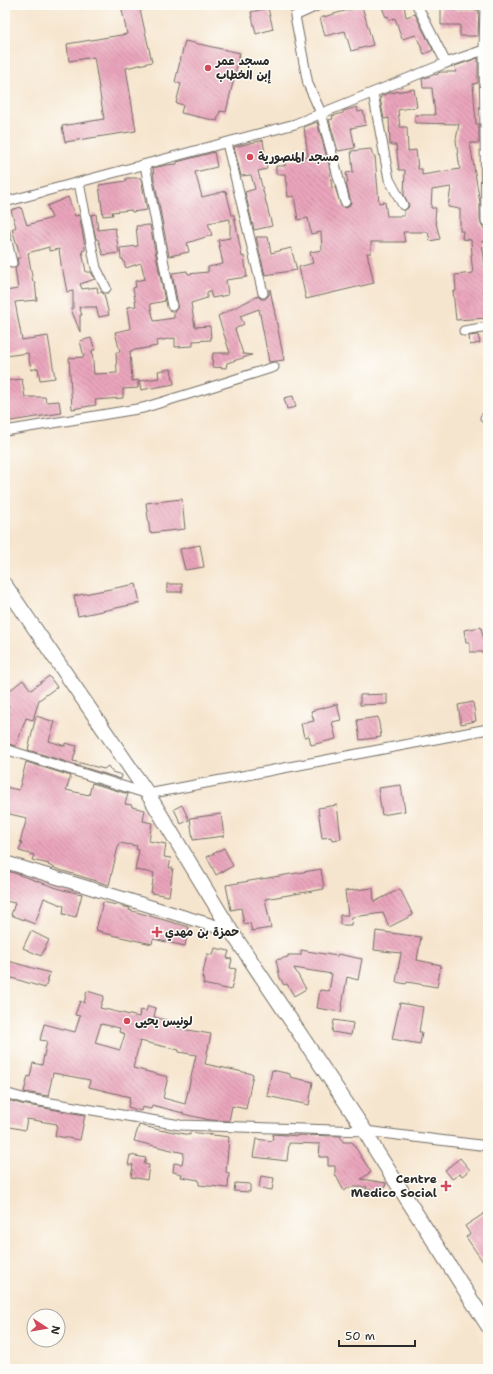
<svg xmlns="http://www.w3.org/2000/svg" width="493" height="1374" font-family="'Shantell Sans','Playpen Sans Arabic',sans-serif">
<defs>
<pattern id="building-back-hatch" width="6" height="6" patternUnits="userSpaceOnUse"><rect width="6" height="6" fill="#eaa5bc"/><path d="M-1 5l2 2M0 0l6 6M5-1l2 2" fill="none" stroke="#be8799"/></pattern>
</defs>
<rect width="100%" height="100%" fill="#fdfcf7"/>
<filter id="ink" filterUnits="userSpaceOnUse"><feTurbulence type="fractalNoise" baseFrequency=".025" numOctaves="2"/><feDisplacementMap in="SourceGraphic" scale="8" xChannelSelector="R" yChannelSelector="G"/><feConvolveMatrix kernelMatrix="1 2 1 2 8 2 1 2 1" color-interpolation-filters="sRGB"/></filter>
<filter id="wash" filterUnits="userSpaceOnUse"><feTurbulence type="fractalNoise" baseFrequency=".012" numOctaves="4" result="noise"/><feDisplacementMap in="SourceGraphic" scale="16" xChannelSelector="R" yChannelSelector="G"/><feGaussianBlur stdDeviation="0.9" result="paint"/><feColorMatrix in="noise" values="0 0 0 0 0 0 0 0 0 0 0 0 0 0 0 0 0 1.4 0 .05"/><feComposite in="paint" operator="in"/></filter>
<g filter="url(#wash)">
<rect width="100%" height="100%" fill="#f6e5ce"/>
<g id="blocks">
<g fill="url(#building-back-hatch)" fill-rule="evenodd">
<path d="M121,5h18l13,57 -26,6 10,63 -71,11 -3,-16 42,-7 -10,-62 -25,4 -2,-17 60,-10z"/>
<path d="M381,5h23l2,12 9,-3 18,36 -9,4 -8,-19 -14,4 -7,-21 -6,2 -1,-4 -2,1z"/>
<path d="M441,5h13v5h25l-1,26h-18v-11h-19z"/>
<path d="M362,6l11,39 -22,6 -6,-20 -20,5 -5,-18z"/>
<path d="M268,8l5,21 -17,5 -5,-22z"/>
<path d="M185,41l55,12 -14,59 -6,-1 -3,10 -36,-8 2,-8 -7,-2 5,-19 -6,-2z"/>
<path d="M478,58v25l-5,1 3,40h3v19h-9l10,60v18l4,8h3l-1,13 -4,-1 4,35h2v42l-32,2 -3,-29h3l-1,-16 18,-2 -2,-18h1l-1,-15 -9,-1 1,-8h-3v-22l-12,-2 3,-20 -19,3 -1,18h5l-1,11 5,20 -10,2 -2,-9h-25l2,10h-34v11h-4l7,30 -68,16 -7,-32 14,-4 -3,-11 12,-2 -1,-18 -10,2 -3,-16 -10,2 -4,-24 -6,1 -3,-23h-9v-8h9v-6h18v-3l5,-1 -4,-29 13,-5 12,43 3,23 3,-1 6,19 6,2 4,-5 -5,-20h2l-2,-10 7,-1 -2,-21 20,-2 2,7h2l4,47 6,-1 2,14h17v-5l4,-3 1,-3 -5,-10 1,-25h-6l-3,-25h-6l-1,-27 -5,1 -4,-21h1v-2l8,-3 25,-4 3,18 -19,3 2,17h7l1,24 8,-1 2,19h4v6l38,-6 -4,-29 3,-16 -44,-1v-8h20l-3,-27h-9l-1,-9 11,-4 5,-1v-1l3,-1h15l-1,-6z"/>
<path d="M357,107l1,5 5,-1 3,14 -15,3 4,20 -17,3 -9,-31 4,-1 -1,-3 11,-3v-2z"/>
<path d="M263,140l4,29 -9,2 14,55 -18,4 -9,-38 10,-3 -4,-14 -10,1 -7,-29z"/>
<path d="M214,152l3,15 -22,5 7,25 24,-6 6,24h2l8,42 2,-1 3,21 -21,3 2,15 -16,3 -2,-7 -3,1v6l-16,5 4,24 15,-1 1,14 -18,1v5l-18,1v-9l-19,3 1,5 -27,5 2,30 6,-1v8l-15,1v9l-28,2 1,5 -24,4 -3,-51 15,-1 -4,-16 11,-3 4,12h-3l2,24 23,-1 -1,-21h4l-5,-20 15,-3 -3,-22 9,-1 -3,-18 3,-1 -1,-6 10,-2 -4,-16 -15,5 -3,-9h-2l-1,-11 18,-2 -2,-20 14,-1 15,76 -15,3 4,17 20,-3v-6l3,-4 1,-3 -6,-32 15,-2 1,3 20,-2v-5l15,-3 -5,-24 12,-2v-19l-22,4 4,12 -25,8 2,9 -20,4 -15,-77 -1,-11 14,-3 10,-1v-2z"/>
<path d="M126,178h15l6,32 -15,2 -1,-2 -19,2 1,3 -10,1 -4,-31 27,-4z"/>
<path d="M68,197l7,19 4,-1 5,26 1,9 -3,1 4,21h5l4,7 -15,5 2,5 15,-2 1,6 3,-1 3,2 5,21 -10,2 -3,-10h-17l3,8h-2v17l-9,-23h2v-18l-6,1 -4,-21h-1l-3,-22 -10,2v-4l-21,6 5,29h2l2,18 -22,2 7,38 26,-4 7,42 -15,2 -2,-12 -7,2 -3,-17 -23,3v-65l13,-2 -3,-21 3,-4 -1,-6h4l-9,-29 4,-2 -5,-17 10,-3 6,18 25,-7 -5,-12z"/>
<path d="M96,214l2,16 17,-2 4,25 -16,2 -5,-16h-2l-5,-24z"/>
<path d="M256,237h12l3,16 20,-5 6,22 -32,5z"/>
<path d="M270,289l14,71 -15,2 -10,-53 -19,7 4,8 -9,5 8,25 9,1 -25,8 -1,5 -14,-1 1,-14h17l-12,-37 40,-20 3,3h4l4,-4v-5z"/>
<path d="M478,335l2,8 -10,2 -1,-9z"/>
<path d="M171,369l3,15 -33,6 -2,-9 20,-3 -1,-7z"/>
<path d="M22,379l3,18h20l1,5 13,-1 2,12 -56,9v-41z"/>
<path d="M293,396l3,11 -9,2 -3,-11z"/>
<path d="M182,499l3,30 -35,4 -4,-30z"/>
<path d="M200,545l4,22 -19,3 -5,-21z"/>
<path d="M136,584l4,19 -62,13 -4,-20z"/>
<rect x="167" y="584" width="15" height="8"/>
<path d="M481,627l3,14h3v11h-17v-10h-4l-2,-12z"/>
<path d="M49,676l8,11 -18,13 -6,20 -7,-2 -10,28 -11,-3v-33l4,-3 -4,-5v-8l18,-14 8,10z"/>
<path d="M387,694v10l-27,1v-10z"/>
<path d="M473,702l3,19 -15,3 -3,-19z"/>
<path d="M337,704l4,16 -9,2 4,17 -25,6 -2,-9 -5,1 -3,-13 13,-3 -3,-10z"/>
<path d="M36,716l19,6 -6,19 16,5v-3l12,3 -4,15 31,8 4,-3 4,6 10,3 -1,4 -93,-29z"/>
<path d="M378,717l3,20 -21,3 -3,-20z"/>
<path d="M26,762l45,14 -5,14 23,5 3,-12 36,11 -3,10 7,1v2l13,3 -2,11 9,2 -3,18 17,3 -2,13 7,1 -2,10h4l-4,28 -18,-3 3,-20 -19,-3 4,-20 -3,-1 1,-3 -18,-3 -10,42 -52,-16 -9,-4 1,-1 -17,-4 2,-5 -15,-4 3,-9h-2l7,-24 -22,-5v-26l14,3z"/>
<path d="M401,785l4,26 -23,4 -4,-27z"/>
<path d="M182,805l7,15 -8,4 -7,-15z"/>
<path d="M337,805l4,34 -9,1 -1,-3 -9,1 -4,-30z"/>
<path d="M221,814l3,22 -31,4 -3,-22z"/>
<path d="M224,848l9,18 -17,9 -9,-18z"/>
<path d="M321,869l3,20 -59,10 6,29 -19,3 -2,-8 -6,1 -3,-16 -10,2 -5,-25z"/>
<path d="M5,870l58,20 19,4 -6,23 -13,-3 1,-8 -20,-8 -9,26 -24,-9 4,-12 -10,-2z"/>
<path d="M373,888l1,14 26,-13 13,26 -24,12 -6,-14 -31,4 -1,8h-11v-10h8l-3,-24z"/>
<path d="M103,902l27,6 -1,2 60,17 -4,19 -32,-7 -1,5 -49,-11v-1l-7,-2z"/>
<path d="M31,931l18,9 -8,16 -18,-8z"/>
<path d="M376,931l45,6 -4,23 24,5 -4,22 -30,-5 -1,2 -10,-2 5,-29 -27,-3z"/>
<path d="M215,948l14,3 -2,7 5,1 -2,9 6,1 -5,21 -28,-6 1,-5 -2,-1 5,-24 6,1z"/>
<path d="M301,950l36,6 1,-2 24,5 -4,21 -11,-3 -6,35 -24,-4 3,-18 9,1 3,-17 -38,-6 12,21 -12,7 -7,-12 -3,1 -4,-7 -4,-18 12,-3v-2h13z"/>
<path d="M5,960l45,13 -5,15 -40,-12z"/>
<path d="M87,991l17,5 -4,12 39,9 1,-7 6,1 2,-5 8,2 -2,9 23,6 -1,5 35,6 -6,30 48,10 -7,35 -14,-3 -3,15 -19,-1 -27,-6v-1l-31,-8 -1,4 -9,-2 -1,4 -13,-4 2,-10 -41,-10 1,-7 -37,-7 -5,23 -24,-4 4,-16 2,1 3,-14 9,2 5,-24 -7,-1 4,-16 31,8 5,-16 -5,-1 5,-14 4,2zM101,1024l19,4 -1,4 6,2 -5,16 -25,-7zM140,1041l39,9v2l17,3 -11,49 -22,-6 5,-21 -35,-9z"/>
<path d="M400,1003l23,4 -4,25h3l-2,12 -28,-5z"/>
<path d="M334,1020l19,3 -2,12 -19,-3z"/>
<path d="M272,1070l18,4v3l23,5 -4,23 -42,-9z"/>
<path d="M5,1099l16,5 64,11 -5,25 -25,-4 2,-12 -30,-5 -2,11 -20,-4z"/>
<path d="M139,1125l25,6v-1l26,5v-3l39,5 -3,35 3,1 -1,15 -29,-3v-5l-18,-3 1,-3 -9,-2 1,-9 8,1 2,-11 -50,-12z"/>
<path d="M273,1134l25,2v-1l42,1 3,6h9l19,30 -10,7 25,4 -1,4h-7l-1,4 -11,-2 1,-2h-17l-6,4 -9,-17v-8h-7v-9h-9l1,-13 -31,-1 -2,18 -34,-4 3,-18 16,2z"/>
<path d="M130,1155l16,3 -2,6 5,1 -2,15 -16,-3 2,-12h-5z"/>
<path d="M460,1158l10,12 -8,6 -2,-2 -8,5 -7,-9z"/>
<path d="M261,1176l13,2 -2,12 -13,-2z"/>
<path d="M235,1183l15,1v8l-16,-1z"/>
<path d="M488,1211v58l-22,-32 4,-3 -5,-8z"/>
</g>
</g>
</g>
<g filter="url(#ink)">
<use href="#blocks" fill-opacity="0" stroke="#726c64" stroke-width="1"/>
<g fill="none" stroke-linecap="round" stroke-linejoin="round">
<g stroke="#726c64" stroke-width="11">
<g id="street">
<path d="M319,5l-24,11 13,68 13,29 24,89"/>
<path d="M417,5l29,58"/>
<path d="M485,5l-1,45 2,171"/>
<path d="M373,93l16,86 14,26"/>
<path d="M227,143l36,150"/>
<path d="M145,165l27,141"/>
<path d="M79,183l17,85 10,20"/>
<path d="M5,202l290,-78 151,-61 38,-13 4,-1"/>
<path d="M5,233l7,30"/>
<path d="M464,331l24,-4"/>
<path d="M485,418h3"/>
<path d="M5,431l138,-23 62,-19 69,-22"/>
<path d="M5,749l143,45 340,-65"/>
<path d="M5,1093l17,5 158,27 185,6 123,15"/>
</g>
</g>
<g stroke="#726c64" stroke-width="14">
<path id="secondary" d="M5,862l226,69"/>
</g>
<g stroke="#726c64" stroke-width="16">
<path id="primary" d="M5,585l143,209 83,137 134,200 10,18 113,177"/>
</g>
<use href="#street" stroke="#fff" stroke-width="9"/>
<use href="#secondary" stroke="#fff" stroke-width="12"/>
<use href="#primary" stroke="#fff" stroke-width="14"/>
</g>
</g>
<g fill="#d1495b" stroke="#fdfcf7" stroke-width="1.5">
<circle cx="208" cy="68" r="4"/>
<circle cx="250" cy="157" r="4"/>
<path d="M155 926h4v4h4v4h-4v4h-4v-4h-4v-4h4z"/>
<circle cx="127" cy="1021" r="4"/>
<path d="M444 1180h4v4h4v4h-4v4h-4v-4h-4v-4h4z"/>
</g>
<g text-anchor="middle" stroke-width="3" stroke-linejoin="round" paint-order="stroke">
<g font-size="12" font-weight="bold" fill="#2b2b2b" stroke="#fdfcf7" text-anchor="start">
<text x="216" y="65">مسجد عمر<tspan x="216" dy="14">إبن الخطاب</tspan></text>
<text x="258" y="161">مسجد المنصورية</text>
<text x="165" y="936">حمزة بن مهدي</text>
<text x="135" y="1025">لونيس يحيى</text>
<text x="437" y="1183" text-anchor="end">Centre<tspan x="437" dy="14">Medico Social</tspan></text>
</g>
</g>
<rect width="493" height="1374" fill="none" stroke="#fdfcf7" stroke-width="20"/>
<g transform="translate(46 1328) rotate(102)"><circle r="19" fill="#fdfcf7" stroke="#a9a8a5"/>
<path d="M0-3L7 15L0 10L-7 15Z" fill="#d1495b"/>
<text y="-6" font-size="11" font-weight="bold" text-anchor="middle" fill="#2b2b2b">N</text>
</g>
<path d="M339 1340v6h76v-6" fill="none" stroke="#2b2b2b" stroke-width="2"/>
<text x="345" y="1340" font-size="12" fill="#2b2b2b" stroke="#fdfcf7" stroke-width="3" paint-order="stroke">50 m</text>
</svg>
